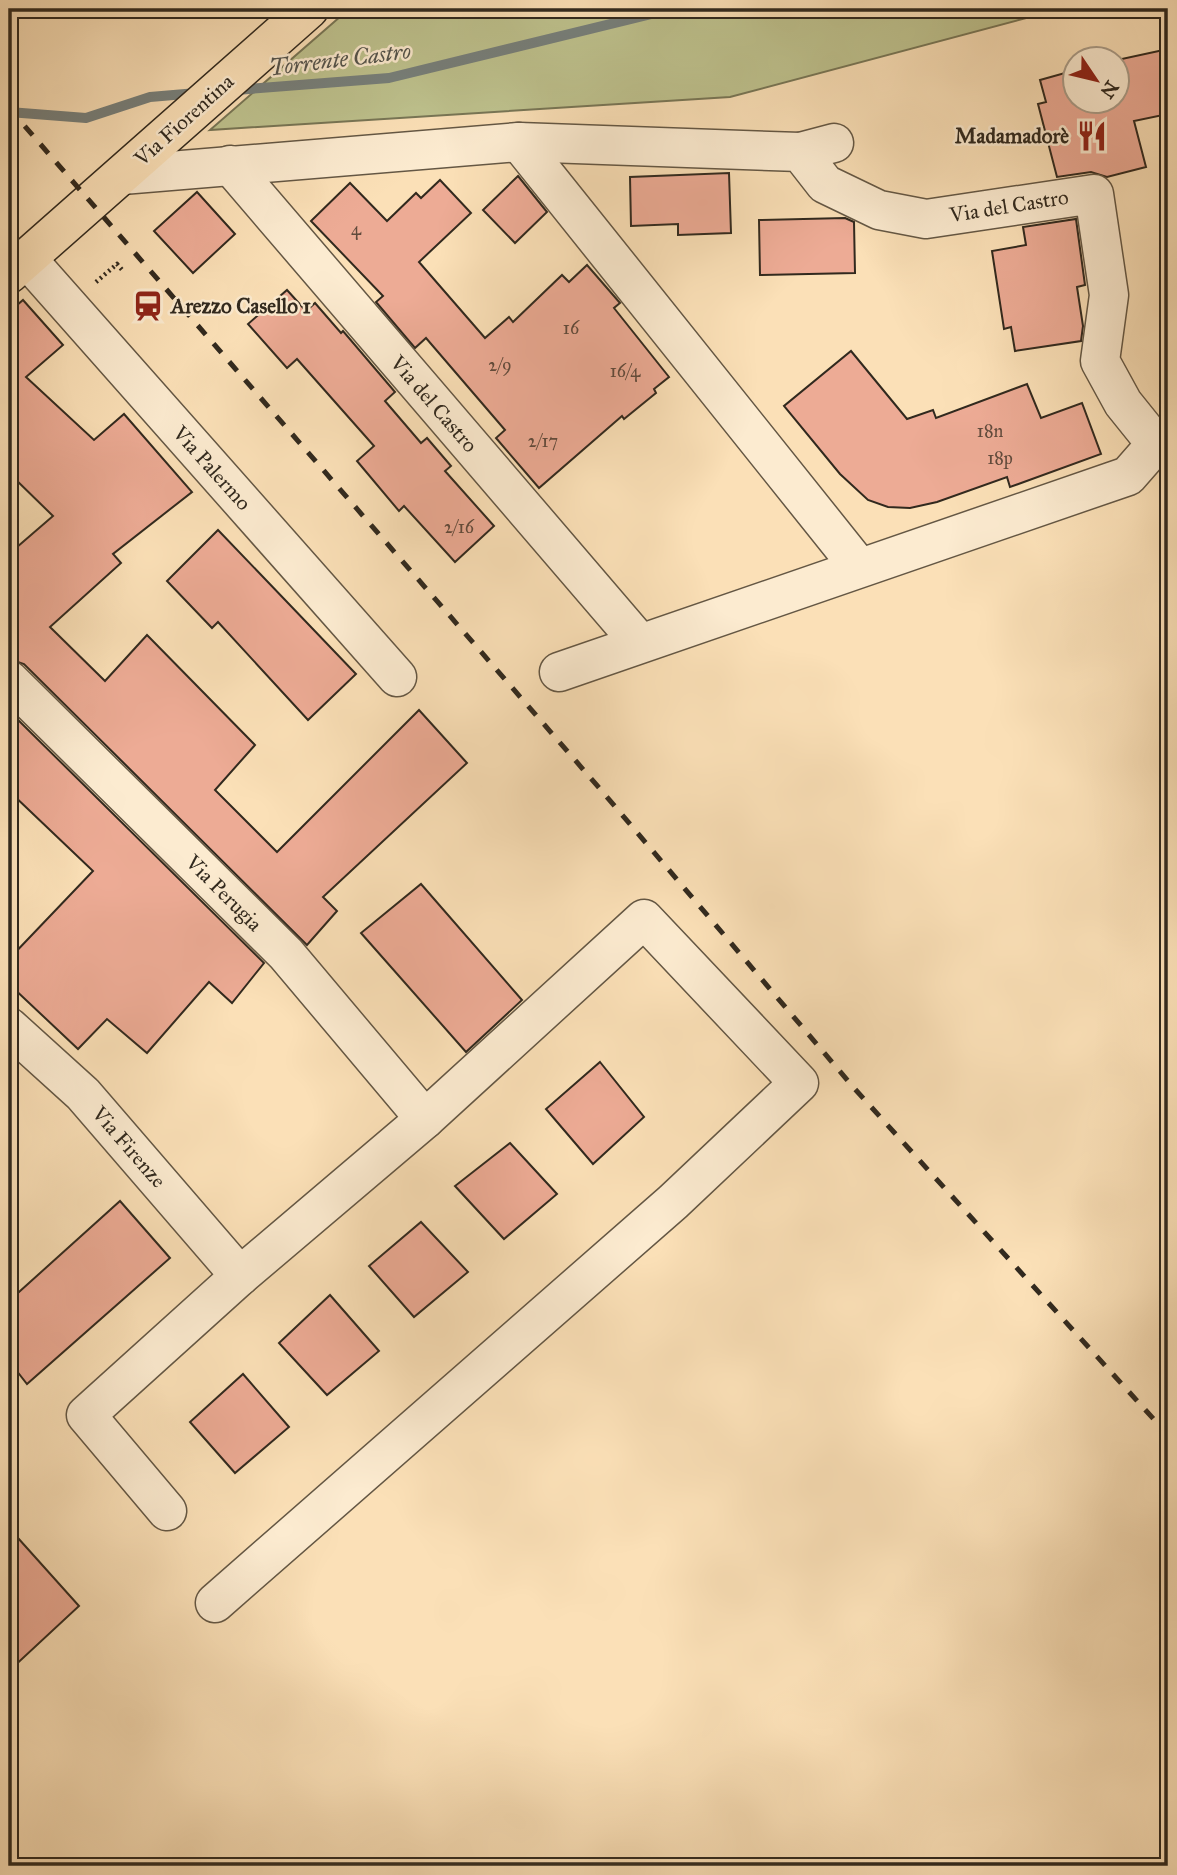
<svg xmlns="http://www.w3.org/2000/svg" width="1177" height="1875" font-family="'IM FELL Great Primer',serif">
<rect width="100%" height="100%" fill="#fbe0b7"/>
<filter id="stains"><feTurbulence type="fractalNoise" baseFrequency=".00286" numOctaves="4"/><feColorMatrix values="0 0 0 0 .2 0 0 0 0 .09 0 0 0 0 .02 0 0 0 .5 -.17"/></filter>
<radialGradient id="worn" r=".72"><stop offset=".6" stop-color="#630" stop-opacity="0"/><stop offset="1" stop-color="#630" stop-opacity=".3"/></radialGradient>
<path fill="#bec28e" stroke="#787656" stroke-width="2" d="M349,9h711l-330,88 -520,33z"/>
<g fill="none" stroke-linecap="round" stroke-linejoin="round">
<g stroke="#77807c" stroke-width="10">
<path d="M236,90l153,-12 283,-69"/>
<path d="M9,112l77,6 64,-21 47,-4"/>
</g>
</g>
<g fill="#edab95" stroke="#31291e" stroke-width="2">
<path d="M1168,49v65l-34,7 12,46 -39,10 -16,-5 -34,5 -19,-73 8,-2 -6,-22 32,-9 3,31h42v-42z"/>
<path d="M729,173l2,60 -53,2v-11l-47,2 -1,-49z"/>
<path d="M518,176l29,36 -32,31 -32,-33z"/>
<path d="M440,180l31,33 -52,49 66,76 24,-21 4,5 49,-47 7,7 18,-17 33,38 -6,5 55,69 -15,12 2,4 -32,26 -2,-3 -83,72 -43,-50 9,-8 -79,-92 -11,10 -39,-46 7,-6 -72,-75 39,-38 37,38 29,-28 5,5z"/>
<path d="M197,192l38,42 -42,39 -39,-42z"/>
<path d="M845,218l9,4 1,51 -95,2 -1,-55z"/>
<path d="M1076,219l9,66 -8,2 6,39 -2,15 -66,10 -4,-24 -7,2 -12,-78 34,-6 -3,-18z"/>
<path d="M287,290l19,21 9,-8 26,30 2,-2 52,61 -10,9 36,42 6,-5 24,28 -6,5 49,55 -39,36 -51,-56 -5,5 -42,-50 17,-15 -77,-87 -10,9 -39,-44z"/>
<path d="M23,300l40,45 -37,32 68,63 30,-26 68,78 -79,62 8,9 -71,64 55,54 42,-46 108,110 -40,45 62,62 142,-142 48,53 -144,134 14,14 -30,34 -283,-281 -15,-5v-105l44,-38 -44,-43v-161z"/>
<path d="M851,351l56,68 26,-9 3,8 91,-34 14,34 41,-15 19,51 -91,33 -3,-10 -70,25 -27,6 -22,-1 -20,-7 -28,-26 -56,-68z"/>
<path d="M218,530l138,144 -48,46 -90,-98 -6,6 -45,-47z"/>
<path d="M9,711l255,252 -32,40 -23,-21 -62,71 -40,-34 -29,30 -69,-65v-25l84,-88 -84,-80z"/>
<path d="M421,884l101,116 -56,52 -105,-119z"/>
<path d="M600,1062l44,55 -51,47 -47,-55z"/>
<path d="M510,1143l47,51 -53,45 -49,-53z"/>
<path d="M120,1201l50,57 -143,126 -18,-23v-60z"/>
<path d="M421,1222l47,50 -54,45 -45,-51z"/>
<path d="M330,1295l49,56 -52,44 -48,-52z"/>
<path d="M243,1374l46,53 -54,46 -45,-51z"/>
<path d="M9,1528l70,78 -70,65z"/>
</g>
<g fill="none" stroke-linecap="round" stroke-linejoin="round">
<g stroke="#645744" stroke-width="41">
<g id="minor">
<path d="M519,142l340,425"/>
<path d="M800,152l34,-9"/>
<path d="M230,165l409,477"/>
<path d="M122,175l397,-33 281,10 25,32 54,26 47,9 168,-25 15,101 -9,66 23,42 33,41 -28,32 -569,196"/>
<path d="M27,259l370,418"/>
<path d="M9,680l277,274 139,165"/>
<path d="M9,1027l74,67 157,182"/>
<path d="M167,1511l-81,-96 154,-139 185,-157 219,-200 155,164 -126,119 -458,401"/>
</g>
</g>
<g stroke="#31291e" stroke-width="41">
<path id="major" d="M9,274l300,-265"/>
</g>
<path stroke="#31291e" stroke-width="4.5" stroke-dasharray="2 3.5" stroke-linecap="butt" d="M96,282l21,-18 6,7"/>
<use href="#minor" stroke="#fcebd0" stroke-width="38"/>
<use href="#major" stroke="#fbe0b7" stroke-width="38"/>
<path stroke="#31291e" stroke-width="5" stroke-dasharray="12 12" stroke-linecap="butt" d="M9,108l592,682 253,298 314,347"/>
</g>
<defs>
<g id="restaurant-bare" transform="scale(2.415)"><path d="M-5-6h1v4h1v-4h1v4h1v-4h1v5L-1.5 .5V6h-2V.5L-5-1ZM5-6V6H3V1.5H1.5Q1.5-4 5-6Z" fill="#8f2418" stroke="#fcebd0" stroke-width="2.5" paint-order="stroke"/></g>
<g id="station-bare" transform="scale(2.415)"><path d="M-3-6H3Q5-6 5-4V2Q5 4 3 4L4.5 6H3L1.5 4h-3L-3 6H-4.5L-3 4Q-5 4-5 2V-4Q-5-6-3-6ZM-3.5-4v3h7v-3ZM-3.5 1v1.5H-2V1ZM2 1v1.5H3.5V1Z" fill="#8f2418" stroke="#fcebd0" stroke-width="2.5" paint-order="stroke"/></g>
</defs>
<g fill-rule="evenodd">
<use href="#restaurant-bare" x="1092" y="136"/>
<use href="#station-bare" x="148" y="306"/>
</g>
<g text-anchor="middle" stroke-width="5" stroke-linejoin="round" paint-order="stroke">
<g font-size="18" fill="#604a3c">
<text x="356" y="235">4</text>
<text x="571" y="334">16</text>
<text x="500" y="371">2/9</text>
<text x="625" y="377">16/4</text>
<text x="990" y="437">18n</text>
<text x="543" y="447">2/17</text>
<text x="1000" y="464">18p</text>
<text x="459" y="533">2/16</text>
</g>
<g font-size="21" fill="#31291e" stroke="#fcebd0">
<text transform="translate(184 120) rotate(-42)" y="7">Via Fiorentina</text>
<text transform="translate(1009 206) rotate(-9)" y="7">Via del Castro</text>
<text transform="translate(434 404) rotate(49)" y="7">Via del Castro</text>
<text transform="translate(212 468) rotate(48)" y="7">Via Palermo</text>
<text transform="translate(224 893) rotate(45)" y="7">Via Perugia</text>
<text transform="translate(129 1147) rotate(49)" y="7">Via Firenze</text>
</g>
<g font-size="21" font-weight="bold" fill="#31291e" stroke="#fcebd0" text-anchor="end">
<text x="1069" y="143">Madamadorè</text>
<text x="171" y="313" text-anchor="start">Arezzo Casello 1</text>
</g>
<g font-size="23" font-style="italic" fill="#54544d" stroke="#fcebd0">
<text transform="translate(340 59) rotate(-7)" y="8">Torrente Castro</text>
</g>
</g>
<rect width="1177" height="1875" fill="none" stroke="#fbe0b7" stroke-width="35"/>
<rect x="10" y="10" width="1156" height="1854" fill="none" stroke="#31291e" stroke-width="3.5"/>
<rect x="18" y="18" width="1142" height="1840" fill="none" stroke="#31291e" stroke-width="2"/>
<g transform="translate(1096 80) rotate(125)"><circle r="33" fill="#fcebd0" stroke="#ab9d89" stroke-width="2"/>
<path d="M0-5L12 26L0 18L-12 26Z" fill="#8f2418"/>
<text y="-10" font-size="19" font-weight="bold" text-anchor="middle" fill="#31291e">N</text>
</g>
<rect width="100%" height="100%" filter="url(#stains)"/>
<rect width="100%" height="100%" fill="url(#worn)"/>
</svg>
